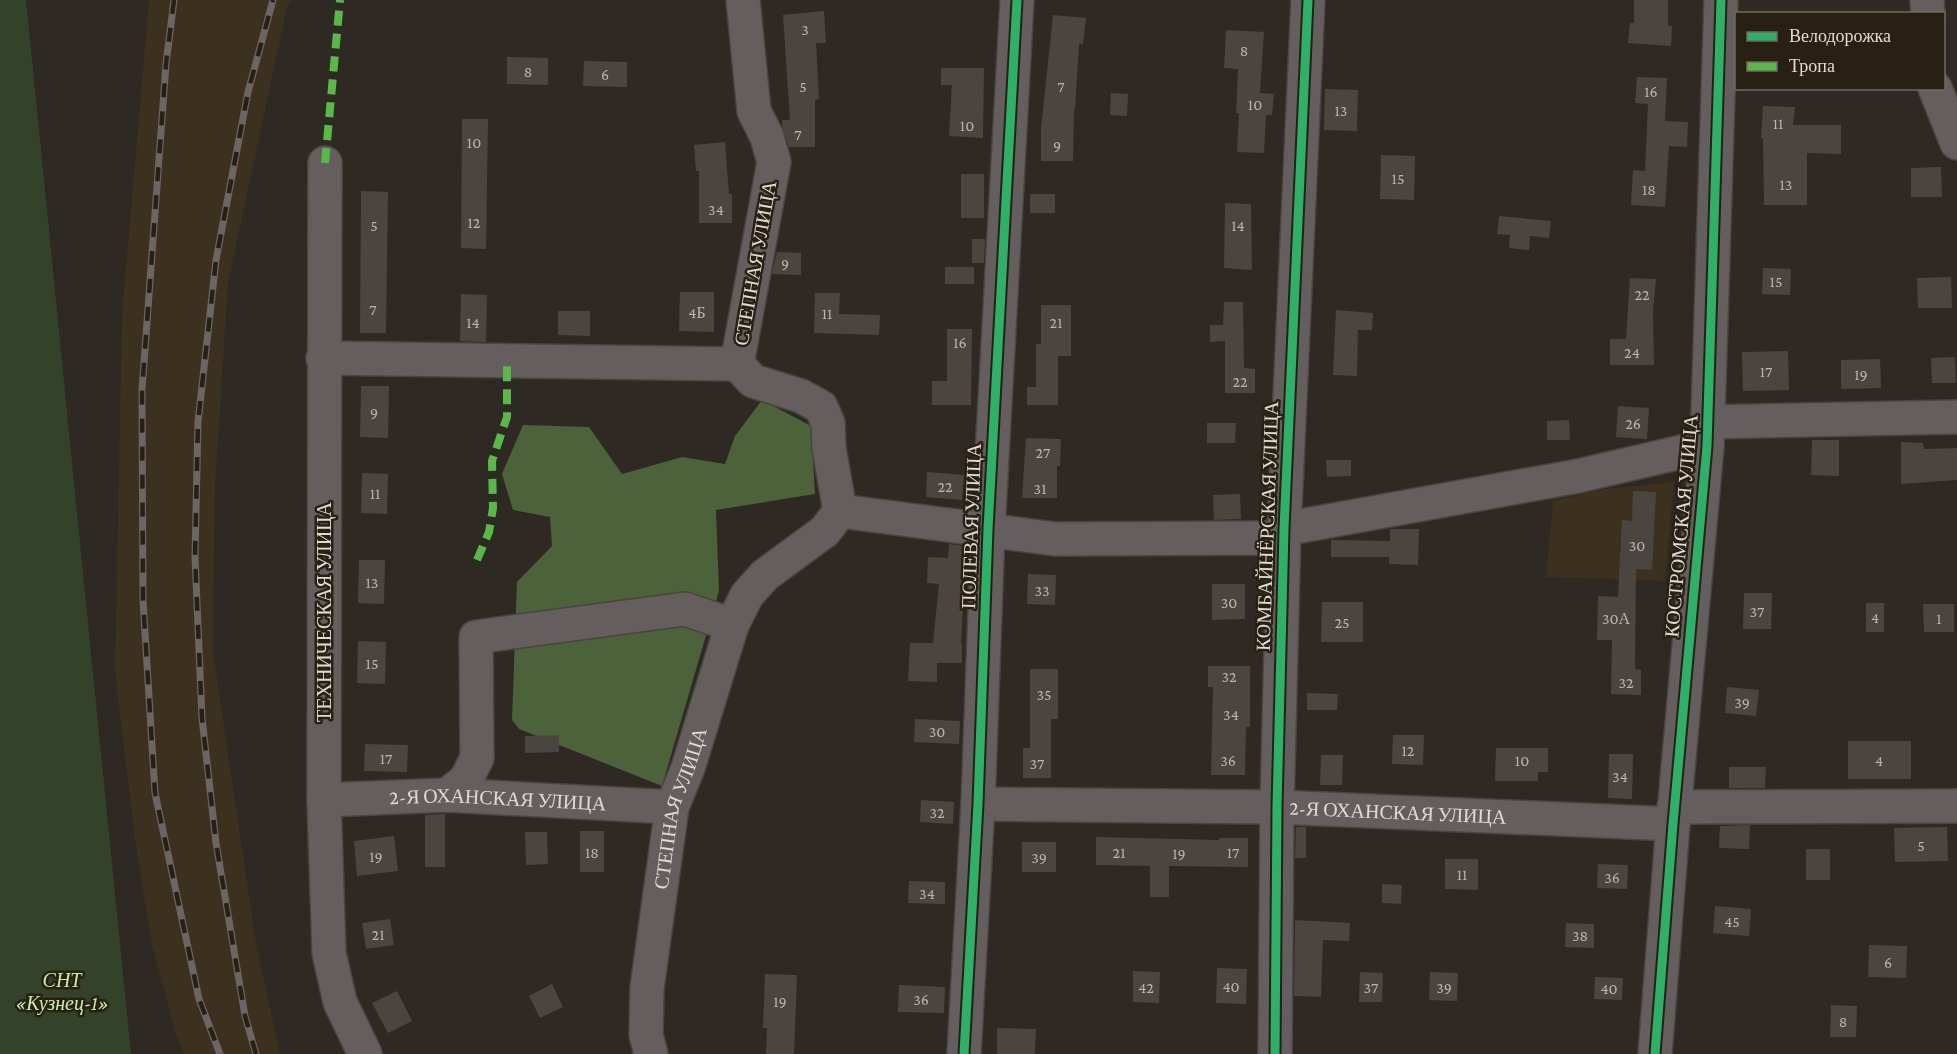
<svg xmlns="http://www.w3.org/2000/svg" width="1957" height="1054" font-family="'Crimson Pro',serif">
<rect width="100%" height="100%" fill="#2e2922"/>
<g fill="#3c301f">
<path d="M149,0h142l-5,12 -58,271 -13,204 -2,164 43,292 24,111h-96l-9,-23 -24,-90 -16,-101 -20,-168 7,-358z"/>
<path d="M1674,482l-9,99 -119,-4 7,-76 50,-12z"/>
</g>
<path fill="#334228" d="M0,0h26l105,1054h-131z"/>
<path fill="#4b623a" d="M762,400l49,26 4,68 -99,16 3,81 -57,195 -143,-57 -7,-9 5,-138 35,-36 -2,-29 -37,-7 -11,-36 21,-49 66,2 33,47 60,-17 43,7 10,-28z"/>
<g fill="#4a463f">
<path d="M1634,0h34v26h4l-1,20 -43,-3 2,-20h4z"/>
<path d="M824,11l2,32h-10l3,56 -4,1v47h-26l-7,-21v-6h8l-7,-105z"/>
<path d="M1053,15l33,3 -3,26h-4l-4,66 -1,-1 -1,52h-32v-32z"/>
<path d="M1226,30l38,2 -4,61 14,1 -2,21h-6l-2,38 -27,-1 2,-39h-3l2,-44 -14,-1z"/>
<path d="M507,57l41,1v27l-41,-1z"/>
<path d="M584,61l43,1v25l-44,-1z"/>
<path d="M941,68h43l-1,70 -34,-2 3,-51h-11z"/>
<path d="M1637,77l30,1 -2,43 23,1 -1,25 -18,-1 -4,61 -34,-2 2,-35 12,1 3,-67 -13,-1z"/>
<path d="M1325,89l33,1 -1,41 -33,-1z"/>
<path d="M1111,93l17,1 -1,22 -17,-1z"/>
<path d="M1763,106l32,1 -2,18h48v29l-34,-1v52h-43l-1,-67h-2z"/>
<path d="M462,119h26l-2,130 -25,-1z"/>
<path d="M725,142l4,52h3v29h-33v-52h-3l-2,-26z"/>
<path d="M1381,155l34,1 -1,44 -34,-1z"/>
<path d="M1941,167l1,30h-31v-29z"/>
<rect x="961" y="174" width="23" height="44"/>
<path d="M361,191l27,1 -2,141h-26z"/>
<rect x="1030" y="194" width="25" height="19"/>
<path d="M1225,203l26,1 1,66 -28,-2z"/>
<path d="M1499,216l52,5 -2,17 -19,-2 -1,14 -20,-2 1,-13 -13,-1z"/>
<path d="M972,239h13l-1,24h-12z"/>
<path d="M777,252l24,1v22l-29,-1z"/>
<rect x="945" y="267" width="29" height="17"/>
<path d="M1763,268l28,1 -1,26 -28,-1z"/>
<path d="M1951,277l1,31h-34l-1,-30z"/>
<path d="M1630,278l26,1 -3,31 1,55h-44v-26h16z"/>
<path d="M680,292h34v40l-35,-1z"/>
<path d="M815,293h25l-1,21 41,1 -1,20 -65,-2z"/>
<path d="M461,294l26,1 -1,47 -26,-1z"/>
<path d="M1224,302h19l1,66 11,1v24h-30v-52l-15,1v-17h13z"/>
<path d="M1041,305h30v51h-13v49h-31v-18h9v-43h5z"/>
<path d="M1336,310l37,3 -1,17h-14l-1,46 -24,-1z"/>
<path d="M558,311h32v25l-32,-1z"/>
<path d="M947,329h25l-1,76h-39v-24h15z"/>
<path d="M1788,351l1,39 -46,1 -1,-39z"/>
<path d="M1955,357l1,26h-24l-1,-25z"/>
<path d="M1880,359l1,29 -40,1v-29z"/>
<path d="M361,386h28l-1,52 -28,-1z"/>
<path d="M1618,406l31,2 -2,31 -31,-2z"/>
<path d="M1569,420l1,20h-23v-19z"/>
<path d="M1207,423h29l-1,20h-28z"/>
<path d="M1026,438l35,1 -1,27h-3v32h-35z"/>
<path d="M1812,440h27v36l-28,-1z"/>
<path d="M1901,442l22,1 1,6 33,-1v32l-56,4z"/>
<path d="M1326,460h25v16l-24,1z"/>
<path d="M927,472l37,3 -2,25 -36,-3z"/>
<path d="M362,473l26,1 -1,40 -26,-1z"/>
<path d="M1633,491l23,1 -4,78 -16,-1 -1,100 6,1v25l-30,-1 1,-54h-15l1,-44 20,1 4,-77 10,1z"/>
<path d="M1240,494l1,25 -27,1 -1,-25z"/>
<path d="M1390,529h29l-1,36 -29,-1v-7h-58v-17l59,1z"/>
<path d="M949,544l20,3 -1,8h-2l-5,89h1v19h-25v19l-29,-1 2,-38h23l6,-59 -12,-1 1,-26 20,1z"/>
<path d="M359,560h26l-1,44 -26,-1z"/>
<path d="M1028,574l28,1 -1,30 -28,-1z"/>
<path d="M1212,584h33v35l-33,1z"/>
<path d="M1744,593h28l-1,36h-28z"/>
<path d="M1322,602h41v40h-42z"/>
<rect x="1866" y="603" width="18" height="29"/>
<path d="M1923,604h31v28h-30z"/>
<path d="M358,641l28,1 -1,42 -28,-1z"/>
<path d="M1208,666h42v61h-4l-1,48h-34l2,-88h-5z"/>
<path d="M1030,669h28v50h-7v59h-28v-30h7z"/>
<path d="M1727,687l32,3 -3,26 -31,-3z"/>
<path d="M1307,693l31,1 -1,16h-30z"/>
<path d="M915,719l45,2 -1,23 -45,-2z"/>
<path d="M559,735v17l-34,1v-17z"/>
<path d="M1393,735h31l-1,30 -31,-1z"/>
<rect x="1848" y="741" width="63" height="38"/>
<path d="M365,744l43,1 -1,27 -43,-1z"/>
<path d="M1496,748h52v24h-10v9h-43z"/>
<path d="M1609,754h24l-1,45 -24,-1z"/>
<path d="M1321,755h22l-1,30h-22z"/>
<path d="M1729,767h37l-1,21h-36z"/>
<path d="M921,800l33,2 -1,22 -33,-2z"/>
<path d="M445,814v53h-20v-52z"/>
<path d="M1750,825l-1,24 -30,-1 1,-22z"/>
<path d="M1296,827h10v31h-11z"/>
<path d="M1947,827l1,34 -53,1 -1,-34z"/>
<rect x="580" y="831" width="24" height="41"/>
<path d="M525,832h22l1,32 -22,1z"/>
<path d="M394,836l4,35 -41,5 -3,-35z"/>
<path d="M1096,837l123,3v-2h29v29l-79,-1v31h-19v-31l-54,-1z"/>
<rect x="1022" y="842" width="34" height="30"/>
<rect x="1806" y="849" width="24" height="31"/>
<path d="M1445,859h33v31l-33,-1z"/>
<path d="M1598,864l30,1 -1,24 -30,-1z"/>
<path d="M909,881l36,1v22l-37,-1z"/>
<path d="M1382,884l20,1 -1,19 -19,-1z"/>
<path d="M1715,906l36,3 -2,27 -36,-3z"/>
<path d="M390,919l4,26 -28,4 -4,-26z"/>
<path d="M1295,920l55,3 -1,18 -26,-1 -2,57 -27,-1z"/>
<path d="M1566,923l28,1v24l-29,-1z"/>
<path d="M1869,945l38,1 -1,32 -38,-1z"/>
<path d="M1217,968l30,1 -1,35 -30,-1z"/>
<path d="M1133,971l27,1 -1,31 -26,-1z"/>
<path d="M1360,972l23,1 -1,29h-23z"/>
<path d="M1430,972l28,1 -1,28 -28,-1z"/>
<path d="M765,974l32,1 -3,79h-28l1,-26h-4z"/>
<path d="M1595,977l28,1 -1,22 -28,-1z"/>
<path d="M552,984l11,23 -23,11 -11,-22z"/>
<path d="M899,985l46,2 -1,26 -46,-1z"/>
<path d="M397,991l15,30 -24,12 -16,-30z"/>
<path d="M1831,1005l26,1 -1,31h-26z"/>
<path d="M997,1028l39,1 -1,25h-38z"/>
</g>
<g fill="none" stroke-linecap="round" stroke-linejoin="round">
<g stroke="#4a453f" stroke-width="36">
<g id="minor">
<path d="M743,0l11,111 13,26 7,25 -37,202 16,17 48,15 20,11 7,16 1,25 11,63"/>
<path d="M1927,0l1,14"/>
<path d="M1935,88l22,55"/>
<path d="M325,163l-1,637 5,153 11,49 25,52"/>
<path d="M323,358l414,6"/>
<path d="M1708,422l249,-5"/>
<path d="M1284,529l294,-53 129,-30"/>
<path d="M447,795l19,-15 11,-22 -1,-121 209,-28 47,16"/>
<path id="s1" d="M324,800l123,-5 225,12"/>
<path id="s2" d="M978,804l299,3 396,17"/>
<path d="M1674,807l283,-1"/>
<path id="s3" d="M651,1054l-5,-19 1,-47 25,-181 16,-39 44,-143 15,-30 18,-20 60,-44 15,-20 215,28 229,-1"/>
<path d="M964,1054l14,-250 10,-275 29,-529"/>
<path d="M1275,1054l2,-247 7,-278 24,-529"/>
<path d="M1655,1054l18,-230 34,-378 14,-446"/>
</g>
</g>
<use href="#minor" stroke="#645e5f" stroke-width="33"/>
<g stroke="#6b6666" stroke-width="7">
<g id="rail">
<path d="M174,0l-8,64 -24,326 1,210 12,193 44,206 21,55"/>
<path d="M256,1054l-11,-38 -29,-173 -14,-125 -7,-161 3,-135 18,-162 32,-168 25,-92"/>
</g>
</g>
<use href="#rail" stroke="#292014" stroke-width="4.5" stroke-dasharray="14" stroke-linecap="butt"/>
<g stroke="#58b947" stroke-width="8" stroke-dasharray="15 8" stroke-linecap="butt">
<path d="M325,163l15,-163"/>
<path d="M477,560l12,-28 4,-24 -1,-47 15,-44v-57"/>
</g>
<g stroke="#292014" stroke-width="13">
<g id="cycleway">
<path d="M964,1054l14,-250 10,-275 29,-529"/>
<path d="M1275,1054l2,-247 7,-278 24,-529"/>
<path d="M1655,1054l18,-230 34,-378 14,-446"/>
</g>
</g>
<use href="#cycleway" stroke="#2db169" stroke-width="9"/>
</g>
<g text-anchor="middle" stroke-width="5" stroke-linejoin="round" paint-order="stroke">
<g font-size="16" fill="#bab5ad">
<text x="805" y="35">3</text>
<text x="1244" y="56">8</text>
<text x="528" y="77">8</text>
<text x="605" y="80">6</text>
<text x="803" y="92">5</text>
<text x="1061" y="92">7</text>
<text x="1651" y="97">16</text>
<text x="1255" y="110">10</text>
<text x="1341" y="116">13</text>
<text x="1778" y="129">11</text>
<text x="967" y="131">10</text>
<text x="798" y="140">7</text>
<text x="474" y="148">10</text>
<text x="1057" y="151">9</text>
<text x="1398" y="184">15</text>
<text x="1786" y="190">13</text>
<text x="1649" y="195">18</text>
<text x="716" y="215">34</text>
<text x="474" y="228">12</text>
<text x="374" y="231">5</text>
<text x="1238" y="231">14</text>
<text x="785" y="269">9</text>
<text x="1776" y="287">15</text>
<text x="1642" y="300">22</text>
<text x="373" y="315">7</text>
<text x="697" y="318">4Б</text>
<text x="827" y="319">11</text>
<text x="473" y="328">14</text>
<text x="1056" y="328">21</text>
<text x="960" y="348">16</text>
<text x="1632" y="358">24</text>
<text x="1766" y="377">17</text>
<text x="1861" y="380">19</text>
<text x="1240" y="387">22</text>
<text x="374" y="418">9</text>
<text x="1633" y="429">26</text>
<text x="1043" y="458">27</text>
<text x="945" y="492">22</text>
<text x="1040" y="494">31</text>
<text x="375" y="499">11</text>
<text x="1637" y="551">30</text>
<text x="372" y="588">13</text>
<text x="1042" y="596">33</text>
<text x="1229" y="608">30</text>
<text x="1757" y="617">37</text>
<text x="1875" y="623">4</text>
<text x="1616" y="624">30А</text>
<text x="1939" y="624">1</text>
<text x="1342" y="628">25</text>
<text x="372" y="669">15</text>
<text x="1229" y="682">32</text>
<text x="1626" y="688">32</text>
<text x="1044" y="700">35</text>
<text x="1742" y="708">39</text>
<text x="1231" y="720">34</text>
<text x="937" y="737">30</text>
<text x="1408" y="756">12</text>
<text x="386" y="764">17</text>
<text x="1228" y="766">36</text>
<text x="1522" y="766">10</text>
<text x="1879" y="766">4</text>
<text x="1037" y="769">37</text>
<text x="1620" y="782">34</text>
<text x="937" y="818">32</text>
<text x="1921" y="851">5</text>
<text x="592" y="858">18</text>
<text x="1119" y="858">21</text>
<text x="1233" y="858">17</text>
<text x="1179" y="859">19</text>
<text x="376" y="862">19</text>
<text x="1039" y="863">39</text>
<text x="1462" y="880">11</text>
<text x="1612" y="883">36</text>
<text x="927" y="899">34</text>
<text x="1732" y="927">45</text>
<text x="378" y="940">21</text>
<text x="1580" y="941">38</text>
<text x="1888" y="968">6</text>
<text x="1231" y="992">40</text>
<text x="1146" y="993">42</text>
<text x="1371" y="993">37</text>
<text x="1444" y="993">39</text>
<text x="1609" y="994">40</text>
<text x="921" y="1005">36</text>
<text x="780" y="1007">19</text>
<text x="1843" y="1027">8</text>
</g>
<g font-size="20" fill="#e0dad2" stroke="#292014">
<text transform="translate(755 263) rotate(-80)" y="7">СТЕПНАЯ УЛИЦА</text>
<text transform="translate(971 526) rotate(-88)" y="7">ПОЛЕВАЯ УЛИЦА</text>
<text transform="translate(1267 526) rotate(-88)" y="7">КОМБАЙНЁРСКАЯ УЛИЦА</text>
<text transform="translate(1681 526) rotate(-85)" y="7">КОСТРОМСКАЯ УЛИЦА</text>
<text transform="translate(324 612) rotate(-90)" y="7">ТЕХНИЧЕСКАЯ УЛИЦА</text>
<text dy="7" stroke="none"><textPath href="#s1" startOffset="174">2-Я ОХАНСКАЯ УЛИЦА</textPath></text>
<text dy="7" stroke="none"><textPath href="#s3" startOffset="250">СТЕПНАЯ УЛИЦА</textPath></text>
<text dy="7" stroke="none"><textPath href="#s2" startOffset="420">2-Я ОХАНСКАЯ УЛИЦА</textPath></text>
</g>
<g font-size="20" font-style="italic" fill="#c4f0a8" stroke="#292014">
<text x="62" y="987">СНТ<tspan x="62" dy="23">«Кузнец-1»</tspan></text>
</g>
</g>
<rect x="1735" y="12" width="210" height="78" fill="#292014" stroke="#726a60" stroke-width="1.5"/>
<rect x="1747" y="32" width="30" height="9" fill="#2db169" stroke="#726a60" stroke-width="1.5"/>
<text x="1789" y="42" font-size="18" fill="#e0dad2">Велодорожка</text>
<rect x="1747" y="62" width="30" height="9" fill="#58b947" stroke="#726a60" stroke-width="1.5"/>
<text x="1789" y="72" font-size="18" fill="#e0dad2">Тропа</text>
</svg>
